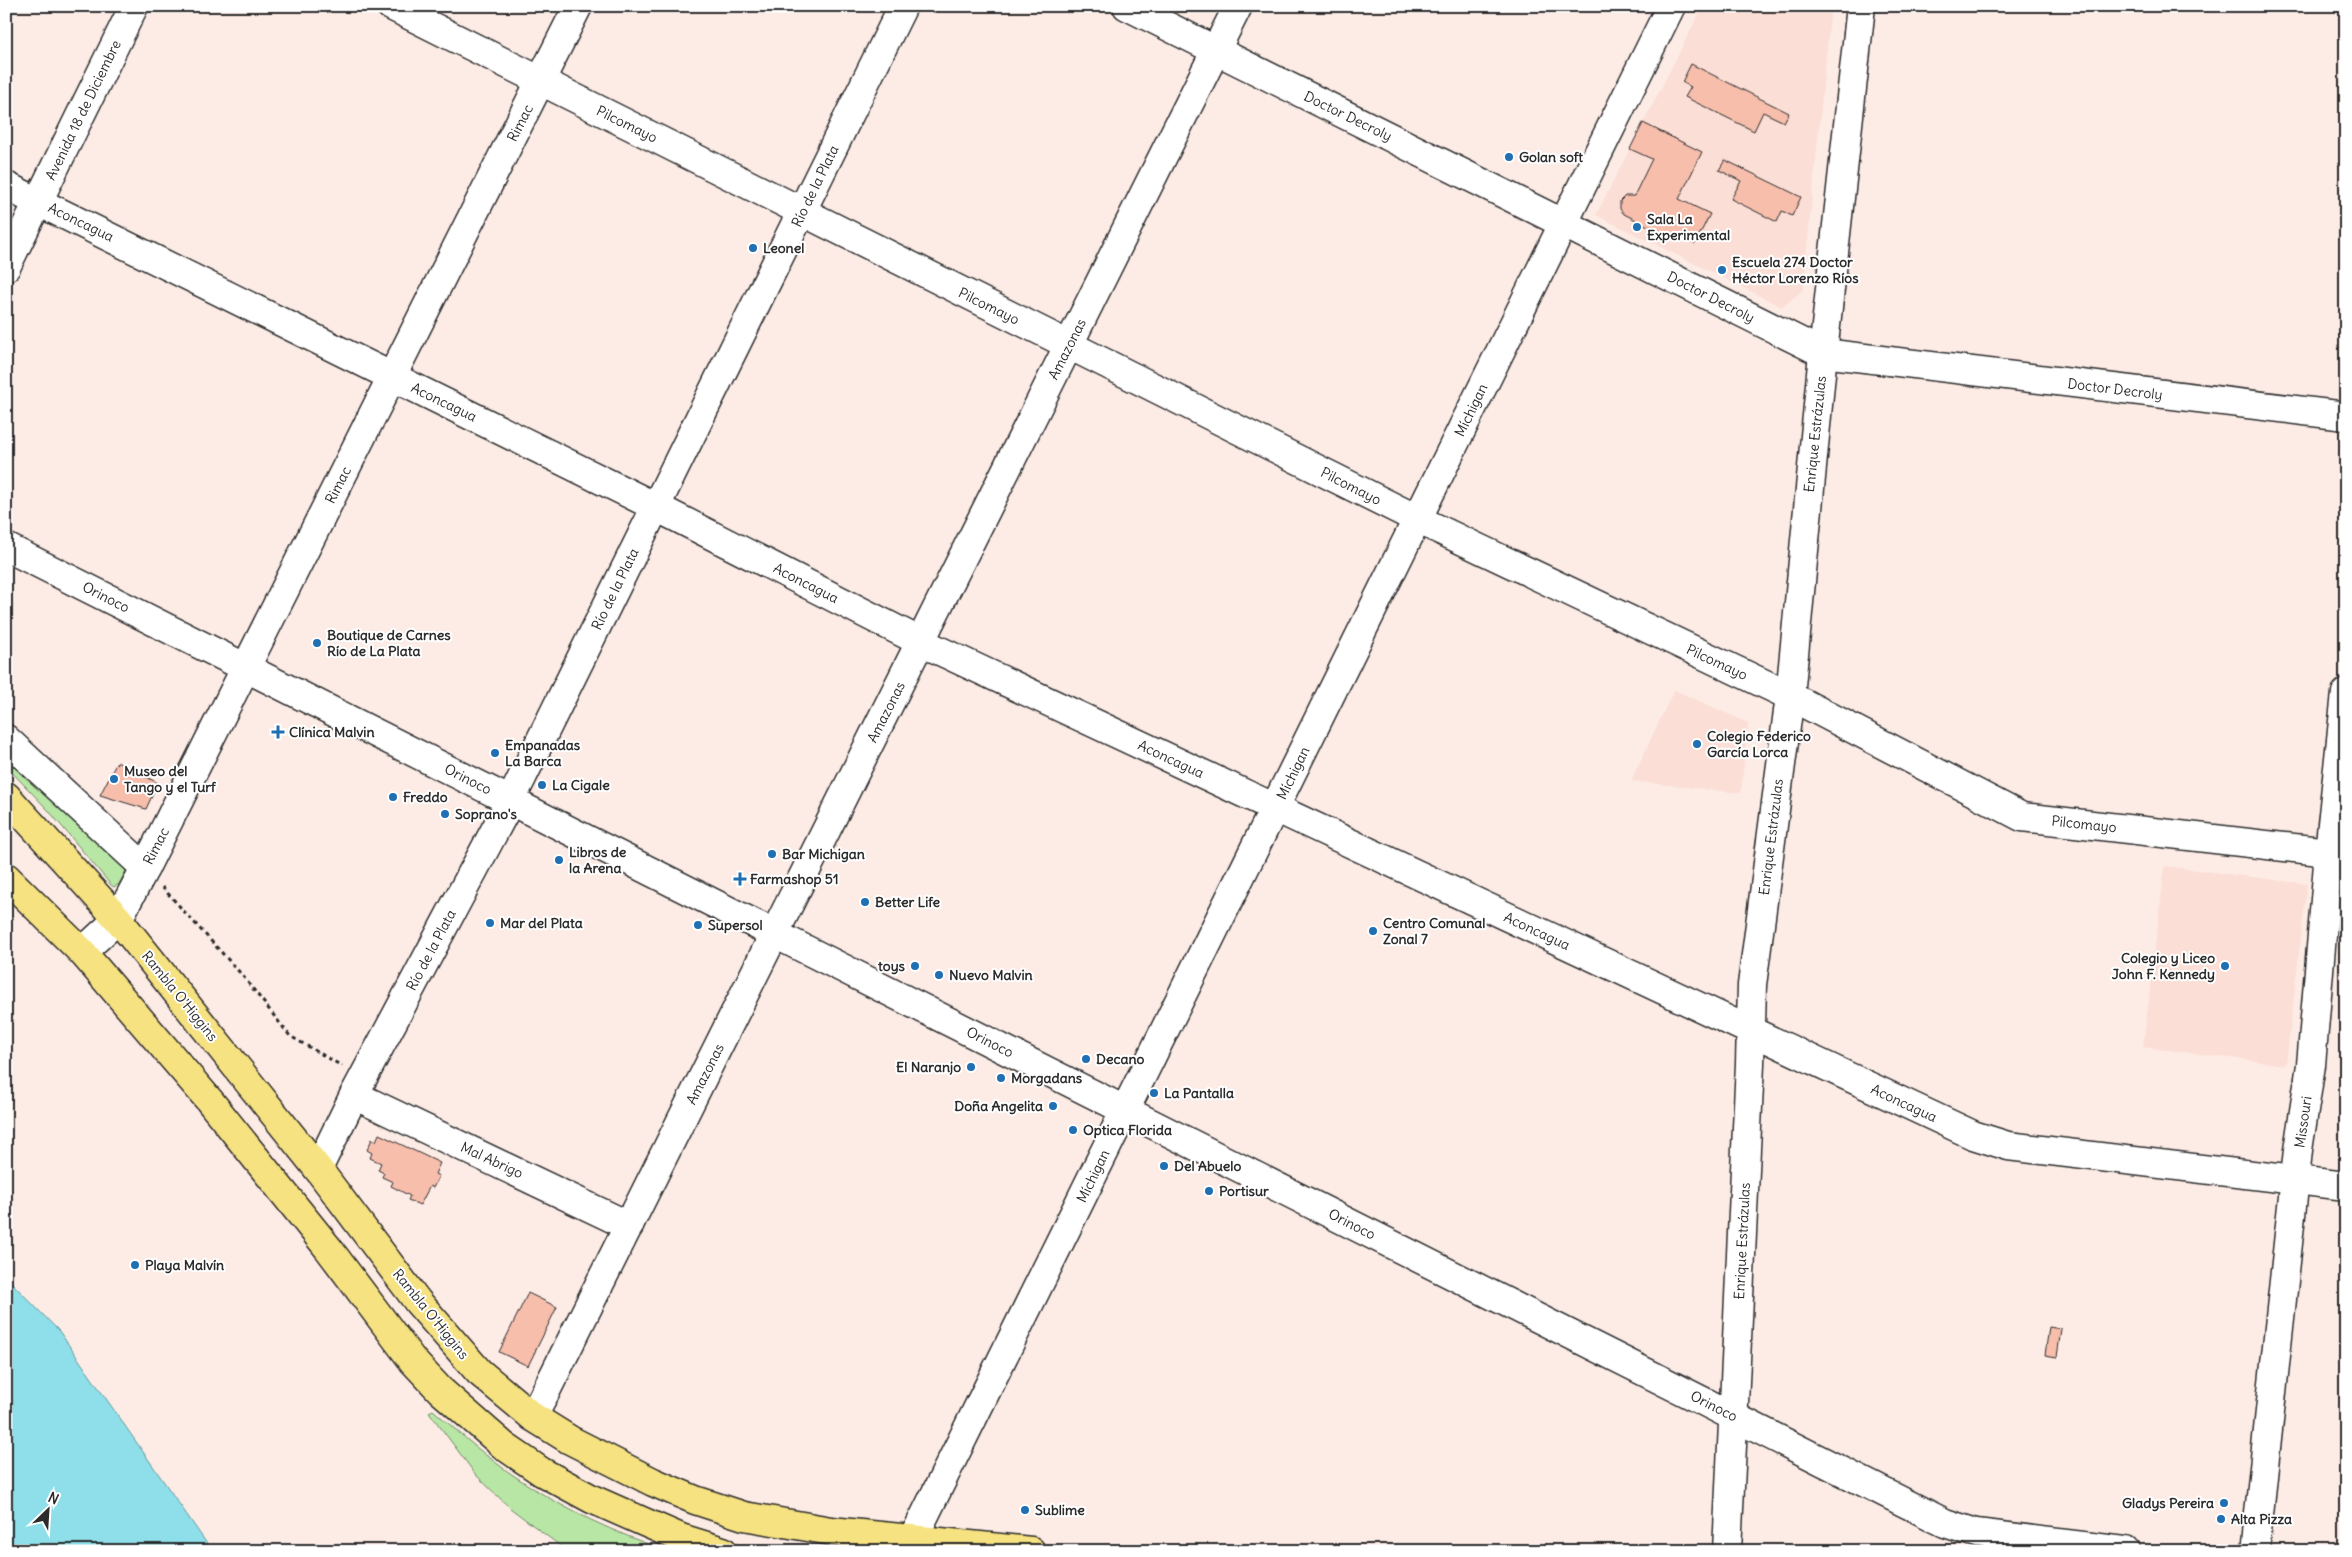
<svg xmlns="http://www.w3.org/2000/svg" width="2352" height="1557" font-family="Delius,sans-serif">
<rect width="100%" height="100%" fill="#fdece6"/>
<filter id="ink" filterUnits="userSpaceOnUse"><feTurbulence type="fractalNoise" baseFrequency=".02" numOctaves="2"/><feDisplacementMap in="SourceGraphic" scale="10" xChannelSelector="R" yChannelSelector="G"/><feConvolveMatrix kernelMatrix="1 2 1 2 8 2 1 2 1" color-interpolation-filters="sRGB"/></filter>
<g filter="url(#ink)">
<g fill="#fbded5">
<path d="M1703,6h128l-28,284 -21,17 -186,-92z"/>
<path d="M1674,690l74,33 -7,70 -110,-12z"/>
<path d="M2165,866l142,18 -21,181 -143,-18z"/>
</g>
<g fill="#b7e6a5" stroke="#718868">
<path d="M6,756l121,113 -8,15 -5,3 -3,-2 -62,-74 -43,-45z"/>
<path d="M433,1410c28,24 55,49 86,69 45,31 97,54 148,72h-100l-57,-43 -34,-33 -47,-63z"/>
</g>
<path fill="#8edfea" stroke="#66979e" d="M6,1277l53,54 153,220h-206z"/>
<g fill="#f7beac" stroke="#2b2b2b">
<path d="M1691,64l98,49 -5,9 -21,-10 -9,19 -69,-34 6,-10 -9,-5z"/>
<path d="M1643,123l59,29 -23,47 31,15 -15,30 -24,-11 -1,4 -46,-23 -4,-5v-8l5,-5h9l18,-37 -22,-10z"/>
<path d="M1725,160l76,37 -9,19 -10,-5 -5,11 -46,-23 10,-18 -22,-11z"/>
<path d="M117,762l41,21 -12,26 -46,-14z"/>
<path d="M379,1134l61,29 -5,11 4,2 -6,12 -3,-2 -10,19 -12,-5 2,-4 -19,-10 2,-4 -11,-5 2,-4 -6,-3 3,-7 -11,-5 2,-5 -5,-3 5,-11 4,2z"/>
<path d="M528,1293l29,14 -29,59 -29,-14z"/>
<path d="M2049,1327l12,2 -4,28 -12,-2z"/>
</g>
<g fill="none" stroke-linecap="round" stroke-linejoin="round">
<g stroke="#2b2b2b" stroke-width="31">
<g id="minor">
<path d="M391,6l1026,513 373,177 232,121 324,37"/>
<path d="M1127,6l696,347 523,63"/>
<path d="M6,186l650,321 265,135 1052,493 35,11 338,40"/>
<path d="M6,267l128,-261"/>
<path d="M6,547l1939,976 31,10 149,18"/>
<path d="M6,739l139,129"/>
<path d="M82,952l36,-33 27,-51 433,-862"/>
<path d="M354,1095l275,131"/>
<path d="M318,1169l36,-74 157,-295 392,-794"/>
<path d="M533,1417l705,-1411"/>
<path d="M913,1539l758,-1533"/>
<path d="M1727,1551l23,-487 2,-79 38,-289 33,-343 38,-347"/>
<path d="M2255,1551l43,-401 13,-85 18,-213 17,-159"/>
</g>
</g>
<g stroke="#2b2b2b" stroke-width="31">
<g id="major">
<path d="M6,796l112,123 200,250 100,133 61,70 54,45 37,23 83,42 42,18 49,16 87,15 200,20"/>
<path d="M6,877l76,75 127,148 119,148 85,113 27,29 64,56 38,26 50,27 52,23 37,16 42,13"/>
</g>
</g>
<path stroke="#2b2b2b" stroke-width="3" stroke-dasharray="4 4" stroke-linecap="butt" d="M162,887l80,88 48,61 52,30"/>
<use href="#minor" stroke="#fff" stroke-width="28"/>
<use href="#major" stroke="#f6e281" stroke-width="28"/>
</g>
</g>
<g fill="#1f6fb2" stroke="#fff" stroke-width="2">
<circle cx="1509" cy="157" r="5"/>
<circle cx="1637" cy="227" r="5"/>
<circle cx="753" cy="248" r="5"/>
<circle cx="1722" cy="270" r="5"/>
<circle cx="317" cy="643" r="5"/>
<path d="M275.5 724.5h5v5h5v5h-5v5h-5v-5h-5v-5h5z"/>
<circle cx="1697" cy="744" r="5"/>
<circle cx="495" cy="753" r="5"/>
<circle cx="114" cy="779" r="5"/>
<circle cx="542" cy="785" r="5"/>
<circle cx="393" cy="797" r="5"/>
<circle cx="445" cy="814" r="5"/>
<circle cx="772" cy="854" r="5"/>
<circle cx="559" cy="860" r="5"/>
<path d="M737.5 871.5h5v5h5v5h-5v5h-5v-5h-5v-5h5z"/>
<circle cx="865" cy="902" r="5"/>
<circle cx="490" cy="923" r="5"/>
<circle cx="698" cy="925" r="5"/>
<circle cx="1373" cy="931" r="5"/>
<circle cx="915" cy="966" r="5"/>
<circle cx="2225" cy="966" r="5"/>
<circle cx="939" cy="975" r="5"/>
<circle cx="1086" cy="1059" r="5"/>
<circle cx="971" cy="1067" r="5"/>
<circle cx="1001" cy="1078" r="5"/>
<circle cx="1154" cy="1093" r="5"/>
<circle cx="1053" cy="1106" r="5"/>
<circle cx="1073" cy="1130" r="5"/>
<circle cx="1164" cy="1166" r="5"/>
<circle cx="1209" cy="1191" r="5"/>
<circle cx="135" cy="1265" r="5"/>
<circle cx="2224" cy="1503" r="5"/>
<circle cx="1025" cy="1510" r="5"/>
<circle cx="2221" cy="1519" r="5"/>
</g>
<g text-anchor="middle" stroke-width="4" stroke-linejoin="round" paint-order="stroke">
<g font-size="14" fill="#2b2b2b" stroke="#fff">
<text transform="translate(83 110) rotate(-64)" y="5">Avenida 18 de Diciembre</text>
<text transform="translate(1348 116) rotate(26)" y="5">Doctor Decroly</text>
<text transform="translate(520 123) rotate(-63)" y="5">Rimac</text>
<text transform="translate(627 124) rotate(26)" y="5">Pilcomayo</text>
<text transform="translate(815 186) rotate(-64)" y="5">Río de la Plata</text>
<text transform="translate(81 222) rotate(26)" y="5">Aconcagua</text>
<text transform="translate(1711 297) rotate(27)" y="5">Doctor Decroly</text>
<text transform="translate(989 306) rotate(26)" y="5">Pilcomayo</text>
<text transform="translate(1067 349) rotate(-63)" y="5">Amazonas</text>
<text transform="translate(2115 389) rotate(7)" y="5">Doctor Decroly</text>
<text transform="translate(444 402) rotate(26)" y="5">Aconcagua</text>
<text transform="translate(1471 410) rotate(-64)" y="5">Míchigan</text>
<text transform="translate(1815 434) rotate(-84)" y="5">Enrique Estrázulas</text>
<text transform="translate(338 485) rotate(-63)" y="5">Rimac</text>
<text transform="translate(1351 486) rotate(27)" y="5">Pilcomayo</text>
<text transform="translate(806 583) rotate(27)" y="5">Aconcagua</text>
<text transform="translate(615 589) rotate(-64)" y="5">Río de la Plata</text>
<text transform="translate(106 597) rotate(27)" y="5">Orinoco</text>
<text transform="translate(1717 662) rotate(25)" y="5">Pilcomayo</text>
<text transform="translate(886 712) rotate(-63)" y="5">Amazonas</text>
<text transform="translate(1171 759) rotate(25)" y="5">Aconcagua</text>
<text transform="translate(1293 773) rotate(-64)" y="5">Míchigan</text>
<text transform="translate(468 779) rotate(27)" y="5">Orinoco</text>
<text transform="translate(2084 824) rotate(6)" y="5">Pilcomayo</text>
<text transform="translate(1771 837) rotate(-83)" y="5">Enrique Estrázulas</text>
<text transform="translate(156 846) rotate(-63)" y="5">Rimac</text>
<text transform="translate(1537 931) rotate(25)" y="5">Aconcagua</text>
<text transform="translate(431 950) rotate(-62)" y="5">Río de la Plata</text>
<text transform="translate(180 996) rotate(51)" y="5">Rambla O'Higgins</text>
<text transform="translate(990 1042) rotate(27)" y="5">Orinoco</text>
<text transform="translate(705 1074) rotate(-63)" y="5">Amazonas</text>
<text transform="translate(1904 1103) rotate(25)" y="5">Aconcagua</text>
<text transform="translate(2303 1122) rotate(-82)" y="5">Missouri</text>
<text transform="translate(492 1160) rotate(25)" y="5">Mal Abrigo</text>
<text transform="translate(1093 1176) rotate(-64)" y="5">Míchigan</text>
<text transform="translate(1352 1224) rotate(27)" y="5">Orinoco</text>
<text transform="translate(1742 1241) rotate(-87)" y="5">Enrique Estrázulas</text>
<text transform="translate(431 1314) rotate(51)" y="5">Rambla O'Higgins</text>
<text transform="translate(1714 1406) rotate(27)" y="5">Orinoco</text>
</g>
<g font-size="14" font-weight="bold" fill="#2b2b2b" stroke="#fff" text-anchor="start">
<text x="1519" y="162">Golan soft</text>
<text x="1647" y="224">Sala La<tspan x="1647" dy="16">Experimental</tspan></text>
<text x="763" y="253">Leonel</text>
<text x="1732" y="267">Escuela 274 Doctor<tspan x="1732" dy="16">Héctor Lorenzo Ríos</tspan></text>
<text x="327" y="640">Boutique de Carnes<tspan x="327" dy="16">Río de La Plata</tspan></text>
<text x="289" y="737">Clínica Malvin</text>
<text x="1707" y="741">Colegio Federico<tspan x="1707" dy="16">García Lorca</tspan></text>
<text x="505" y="750">Empanadas<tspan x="505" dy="16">La Barca</tspan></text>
<text x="124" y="776">Museo del<tspan x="124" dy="16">Tango y el Turf</tspan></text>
<text x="552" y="790">La Cigale</text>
<text x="403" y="802">Freddo</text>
<text x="455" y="819">Soprano's</text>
<text x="569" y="857">Libros de<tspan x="569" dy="16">la Arena</tspan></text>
<text x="782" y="859">Bar Michigan</text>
<text x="750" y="884">Farmashop 51</text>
<text x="875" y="907">Better Life</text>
<text x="500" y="928">Mar del Plata</text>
<text x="1383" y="928">Centro Comunal<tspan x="1383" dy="16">Zonal 7</tspan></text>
<text x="708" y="930">Supersol</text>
<text x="2215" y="963" text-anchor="end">Colegio y Liceo<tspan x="2215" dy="16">John F. Kennedy</tspan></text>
<text x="905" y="971" text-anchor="end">toys</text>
<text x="949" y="980">Nuevo Malvin</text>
<text x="1096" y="1064">Decano</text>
<text x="961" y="1072" text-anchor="end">El Naranjo</text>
<text x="1011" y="1083">Morgadans</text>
<text x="1164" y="1098">La Pantalla</text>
<text x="1043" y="1111" text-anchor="end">Doña Angelita</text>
<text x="1083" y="1135">Optica Florida</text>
<text x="1174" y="1171">Del Abuelo</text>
<text x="1219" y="1196">Portisur</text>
<text x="145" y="1270">Playa Malvín</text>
<text x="2214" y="1508" text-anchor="end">Gladys Pereira</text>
<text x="1035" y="1515">Sublime</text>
<text x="2231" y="1524">Alta Pizza</text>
</g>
</g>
<rect width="2352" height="1557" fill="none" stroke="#fff" stroke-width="25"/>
<rect x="12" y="12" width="2327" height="1532" fill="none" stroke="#2b2b2b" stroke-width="2" filter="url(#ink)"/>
<g transform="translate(48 1510) rotate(25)" stroke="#ffffff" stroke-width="4" paint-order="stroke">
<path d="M0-4L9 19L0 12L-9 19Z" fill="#2b2b2b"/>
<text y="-8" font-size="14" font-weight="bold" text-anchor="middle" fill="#2b2b2b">N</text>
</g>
</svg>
